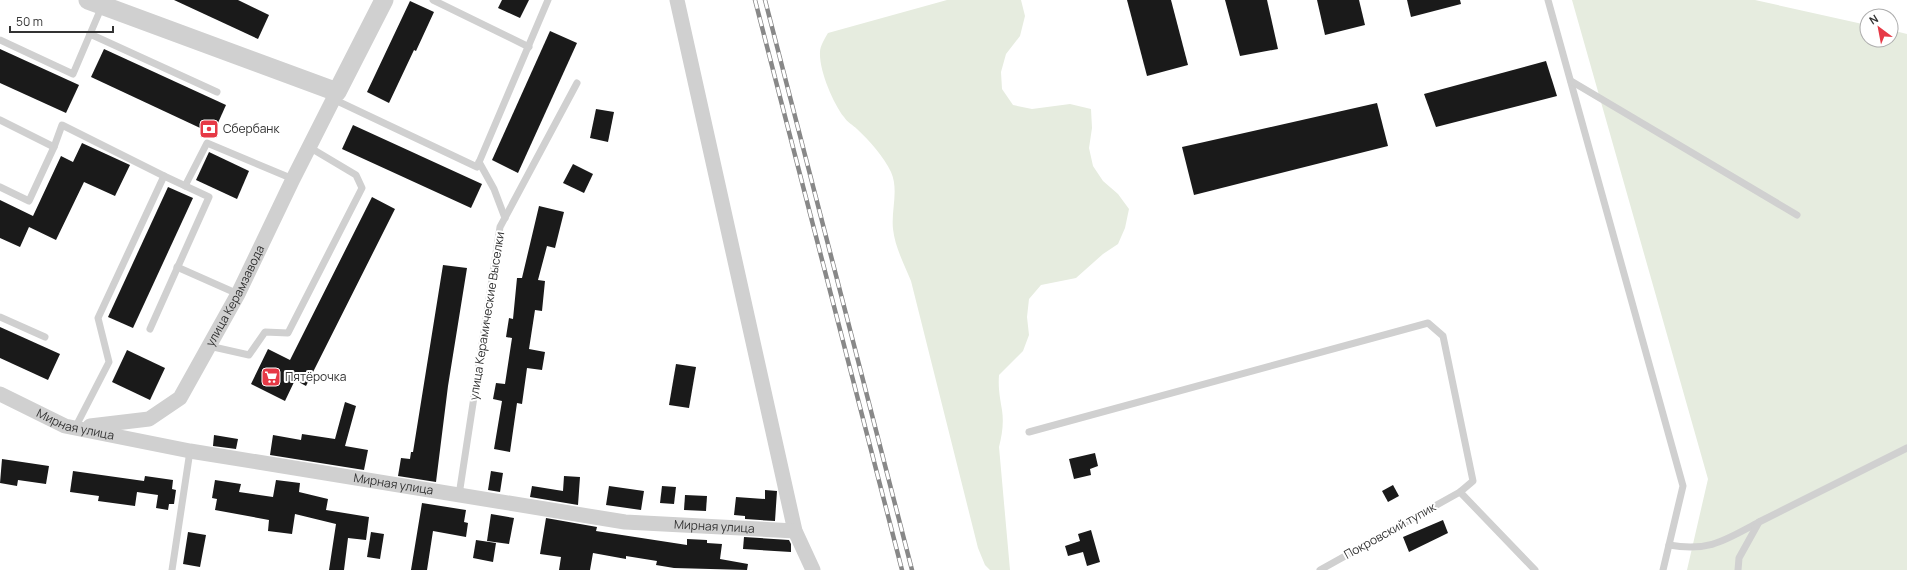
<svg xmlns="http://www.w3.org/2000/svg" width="1907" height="570" font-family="Manrope,sans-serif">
<rect width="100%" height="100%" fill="#fff"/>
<g fill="#e6ecdf">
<path d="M947,0h74l4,16 -5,20 -14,18 -5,18 1,17 11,16 19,4 38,-5 21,5 1,19 -3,20 4,18 10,15 15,13 11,15 -4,19 -7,16 -15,10 -27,24 -35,7 -12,14 -2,18 2,18 -6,16 -24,24c-1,14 1,22 3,35 2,13 0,25 -3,37l11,123h-20l-5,-5 -7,-17 -67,-267c-7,-17 -16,-34 -18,-52 -2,-19 6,-39 -2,-57 -7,-15 -22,-32 -34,-43 -4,-4 -10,-7 -13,-12 -11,-14 -25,-47 -24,-65 0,-6 5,-14 8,-19z"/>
<path d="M1572,0h183l112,25v15h24v-10l16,4v536h-220l21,-91z"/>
</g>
<g fill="#1a1a1a">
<path d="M174,0h64l31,15 -11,24z"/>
<path d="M502,0h27l-9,18 -22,-10z"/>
<path d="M1127,0h44l17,65 -41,11z"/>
<path d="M1225,0h42l11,49 -38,7z"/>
<path d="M1317,0h42l6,25 -40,10z"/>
<path d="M1407,0h53l1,4 -50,13z"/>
<path d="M410,1l24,11 -18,39 -2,-1 -25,53 -22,-11z"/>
<path d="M550,31l27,12 -59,130 -26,-13z"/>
<path d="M0,49l79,36 -13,28 -66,-30z"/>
<path d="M104,49l122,56 -13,29 -122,-57z"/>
<path d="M1546,61l11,35 -121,31 -12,-33z"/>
<path d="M1377,103l11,43 -194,49 -12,-48z"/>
<path d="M596,109l18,3 -6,30 -18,-4z"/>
<path d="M353,125l129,59 -11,24 -129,-59z"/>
<path d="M82,143l48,22 -15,31 -31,-14 -28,58 -27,-13 -9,20 -20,-9v-38l33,16 28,-60 12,6z"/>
<path d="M209,152l40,19 -12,28 -41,-19z"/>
<path d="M573,164l20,10 -9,19 -21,-10z"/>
<path d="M168,187l25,11 -60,130 -25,-11z"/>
<path d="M372,197l23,12 -89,177 -11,-6 -10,21 -34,-17 17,-35 22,11z"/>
<path d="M539,206l25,6 -9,36 -8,-2 -9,34 7,1 -3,30 -7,-1 -6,39 16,3 -3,18 -15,-2 -5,36 -5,-1 -7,49 -16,-3 8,-48 -9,-2 3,-16 9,1 7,-46 -6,-1 3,-19 4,1 4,-41h5z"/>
<path d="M443,265l24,3 -19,118 -12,96 -38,-6 3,-18 9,1 1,-7h2z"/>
<path d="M0,327l60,27 -12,26 -48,-22z"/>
<path d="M127,350l38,18 -15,32 -38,-18z"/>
<path d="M676,364l20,3 -7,41 -20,-3z"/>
<path d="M345,402l11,4 -11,40 23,4 -4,20 -94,-15 3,-20 28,5 1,-6 33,5z"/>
<path d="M214,435l24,4 -2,10 -23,-3z"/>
<path d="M1095,453l3,13 -8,3 1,6 -17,4 -5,-20z"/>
<path d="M2,459l47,7 -3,18 -28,-4 -1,6 -17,-3z"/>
<path d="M73,471l71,10 1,-5 28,4 -1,9 4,1 -2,14h-5l-1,6 -12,-2 2,-13 -21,-3 -2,14 -37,-5 1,-5 -29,-4z"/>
<path d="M491,471l12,2 -3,19 -12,-2z"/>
<path d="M564,476l16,1 -2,28 -48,-8 2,-11 31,5z"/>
<path d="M215,480l26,4 -2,8 34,5 3,-17 24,3 -1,9 29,7 -2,11 43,7 -3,23 -18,-2 -4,32h-15l7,-46 -41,-10 -3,20 -24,-3 1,-11 -54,-10 2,-11 -5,-1z"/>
<path d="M1393,485l6,11 -11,6 -6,-11z"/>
<path d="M609,486l35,5 -3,19 -35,-5z"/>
<path d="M662,486l14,1 -2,17 -14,-1z"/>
<path d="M765,490l12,1 -2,30 -30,-2v-3l-11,-1 2,-18 29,2z"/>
<path d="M685,495l22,1 -1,15 -22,-1z"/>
<path d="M422,503l44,7 -2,12 4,1 -2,14 -33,-6 -6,39h-16z"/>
<path d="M491,514l23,4 -5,26 -22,-3z"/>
<path d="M546,518l51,9 -1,4 91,14v-6l20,1v3l15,1 -2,15 28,5 -1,6 -73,-2 -18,-3 1,-4 -31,-5v3l-33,-6 -3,17h-31l2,-13 -21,-3z"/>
<path d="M1443,520l5,13 -39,19 -6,-15z"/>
<path d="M1091,530l9,32 -13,4 -4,-14 -15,4 -3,-10 15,-5 -2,-7z"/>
<path d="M188,532l18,3 -6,32 -17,-3z"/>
<path d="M371,532l13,2 -4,25 -13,-2z"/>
<path d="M744,537l45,3 2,4v8l-48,-3z"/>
<path d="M476,540l20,3 -3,19 -20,-4z"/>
</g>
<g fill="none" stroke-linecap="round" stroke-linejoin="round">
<g stroke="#d0d0d0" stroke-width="7">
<path d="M433,0l96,47"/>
<path d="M1548,0l135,486 -20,84"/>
<path d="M90,34l127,58"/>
<path d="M0,40l73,34 29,-68"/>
<path d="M1571,81l226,134"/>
<path d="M333,99l144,68 71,-167"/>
<path d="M0,120l54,27"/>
<path d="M479,162l15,27 11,29"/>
<path d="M185,186l22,-43 86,36"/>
<path d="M0,187l29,14 25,-54 8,-22 102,51"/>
<path d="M177,267l61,27"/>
<path d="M0,317l45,20"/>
<path d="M209,346l40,9 16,-23 23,1 74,-145 -6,-13 -47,-28"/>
<path d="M75,428l34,-66 -11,-44 66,-142 45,21 -59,132"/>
<path d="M1029,432l399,-109 15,13 30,145 -13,11 -140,78"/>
<path d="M1460,492l75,78"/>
<path d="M459,495l41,-268 77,-144"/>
<path d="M1669,545c41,7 56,-5 90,-23"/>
<path d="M172,570l18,-119"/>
<path d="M1738,570l1,-12 20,-36 148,-74"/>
</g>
<g stroke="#d0d0d0" stroke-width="15">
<path d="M677,0l118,531 18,39"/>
<path id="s1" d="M0,394l65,32 125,25 435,71 170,9"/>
<path id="s2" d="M90,426l59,-7 31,-21 58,-104 55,-115 44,-87"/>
</g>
<path stroke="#d0d0d0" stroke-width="19" d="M88,0l249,92 47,-92"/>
<g stroke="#888" stroke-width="4.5">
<g id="rail">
<path d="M755,0l147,570"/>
<path d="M765,0l147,570"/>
</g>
</g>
<use href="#rail" stroke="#fff" stroke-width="3" stroke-dasharray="9" stroke-linecap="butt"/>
</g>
<defs>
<g id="bank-square" transform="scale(1)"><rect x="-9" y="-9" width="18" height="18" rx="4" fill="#e63946" stroke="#fff"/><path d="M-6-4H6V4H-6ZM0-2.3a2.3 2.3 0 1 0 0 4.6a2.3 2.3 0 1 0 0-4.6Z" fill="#fff"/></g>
<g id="supermarket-square" transform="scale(1)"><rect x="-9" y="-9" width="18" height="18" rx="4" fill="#e63946" stroke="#fff"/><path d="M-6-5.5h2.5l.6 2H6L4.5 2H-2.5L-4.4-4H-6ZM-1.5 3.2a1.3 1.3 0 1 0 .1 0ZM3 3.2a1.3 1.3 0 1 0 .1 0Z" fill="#fff"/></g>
</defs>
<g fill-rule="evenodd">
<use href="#bank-square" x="209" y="129"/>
<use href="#supermarket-square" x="271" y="377"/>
</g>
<g text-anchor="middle" stroke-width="4" stroke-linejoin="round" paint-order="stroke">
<g font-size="12" fill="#333" stroke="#fff" text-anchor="start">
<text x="223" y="133">Сбербанк</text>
<text x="285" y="381">Пятёрочка</text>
</g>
<g font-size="12" fill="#333" stroke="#fff">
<text dy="4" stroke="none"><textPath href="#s2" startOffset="213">улица Керамзавода</textPath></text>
<text transform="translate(487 316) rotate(-81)" y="4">улица Керамические Выселки</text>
<text dy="4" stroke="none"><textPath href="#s1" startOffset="82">Мирная улица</textPath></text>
<text dy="4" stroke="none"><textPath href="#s1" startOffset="406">Мирная улица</textPath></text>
<text dy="4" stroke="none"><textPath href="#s1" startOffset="730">Мирная улица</textPath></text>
<text transform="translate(1390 531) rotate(-29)" y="4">Покровский тупик</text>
</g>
</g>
<g transform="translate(1879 28) rotate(328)"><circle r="19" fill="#ffffff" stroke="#adadad"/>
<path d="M0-3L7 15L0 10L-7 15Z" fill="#e63946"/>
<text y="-6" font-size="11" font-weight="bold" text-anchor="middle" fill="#333333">N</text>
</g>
<path d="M10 26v6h103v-6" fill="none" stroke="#333333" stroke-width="2"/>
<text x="16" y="26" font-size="12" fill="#333333" stroke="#ffffff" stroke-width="3" paint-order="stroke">50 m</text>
</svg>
